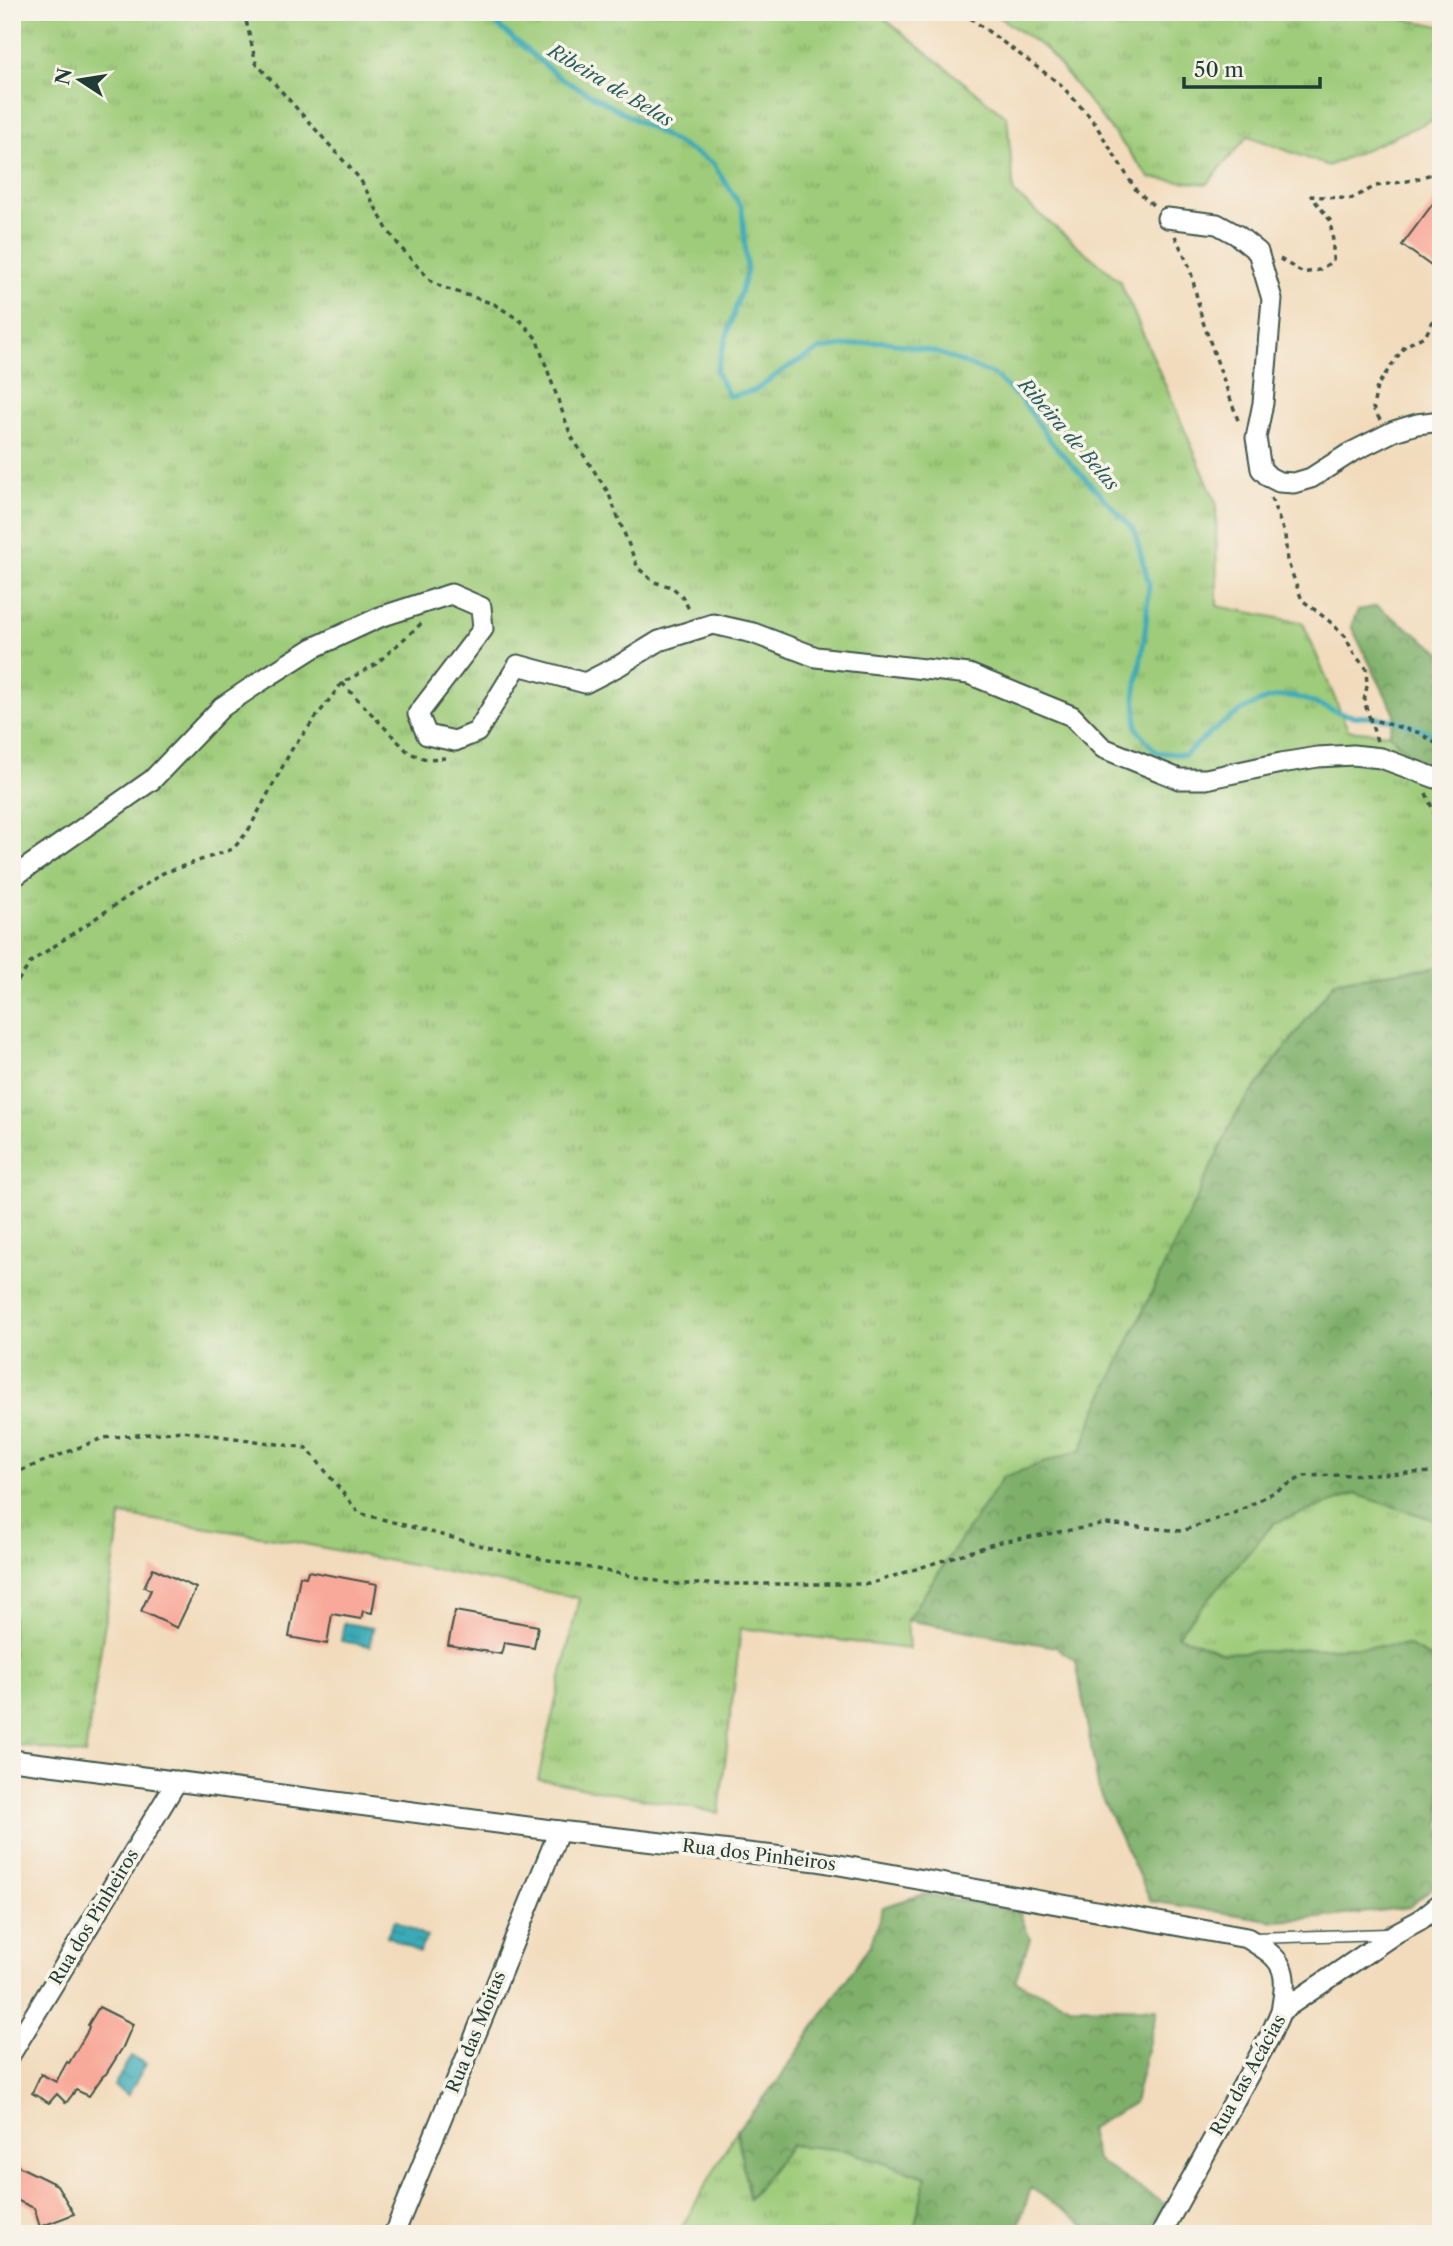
<svg xmlns="http://www.w3.org/2000/svg" width="1453" height="2246" font-family="'Libre Caslon Text',serif">
<defs>
<pattern id="grass-tufts" width="24" height="20" patternUnits="userSpaceOnUse" patternTransform="scale(1.75)"><rect width="24" height="20" fill="#9fcc7a"/><path d="M3 7l-1-3M5 7V3M7 7l1-3M15 17l-1-3M17 17v-4M19 17l1-3" fill="none" stroke="#81a765"/></pattern>
<pattern id="forest-crowns" width="20" height="18" patternUnits="userSpaceOnUse" patternTransform="scale(1.75)"><rect width="20" height="18" fill="#7fb06a"/><path d="M2 6a3 3 0 1 1 6 0M12 15a3 3 0 1 1 6 0" fill="none" stroke="#679058"/></pattern>
<pattern id="water-ripples" width="26" height="14" patternUnits="userSpaceOnUse" patternTransform="scale(1.75)"><rect width="26" height="14" fill="#3aaab6"/><path d="M2 4q2-2 4 0t4 0M15 11q2-2 4 0t4 0" fill="none" stroke="#308c95"/></pattern>
</defs>
<rect width="100%" height="100%" fill="#f7f3e8"/>
<filter id="ink" filterUnits="userSpaceOnUse"><feTurbulence type="fractalNoise" baseFrequency=".0143" numOctaves="2"/><feDisplacementMap in="SourceGraphic" scale="14" xChannelSelector="R" yChannelSelector="G"/><feConvolveMatrix kernelMatrix="1 2 1 2 8 2 1 2 1" color-interpolation-filters="sRGB"/></filter>
<filter id="wash" filterUnits="userSpaceOnUse"><feTurbulence type="fractalNoise" baseFrequency=".00686" numOctaves="4" result="noise"/><feDisplacementMap in="SourceGraphic" scale="28" xChannelSelector="R" yChannelSelector="G"/><feGaussianBlur stdDeviation="1.57" result="paint"/><feColorMatrix in="noise" values="0 0 0 0 0 0 0 0 0 0 0 0 0 0 0 0 0 1.4 0 .05"/><feComposite in="paint" operator="in"/></filter>
<g filter="url(#wash)">
<rect width="100%" height="100%" fill="#f2dbbc"/>
<g fill="url(#grass-tufts)" stroke="#5f8457" stroke-width="2">
<path d="M12,12h864l131,105 7,76 106,88 96,221 1,104 86,17 45,107 41,4 29,29 23,35v168l-106,16 -242,435 -11,33 -79,27 -96,143 2,29 -168,-21 -22,185 -181,-34 41,-181 -305,-60 -153,-23 -36,240 -73,-11z"/>
<path d="M992,12h374l75,14v90l-113,50 -80,-30 -41,48 -57,-6 -103,-128z"/>
<path d="M1355,1494l77,25 9,12v132l-34,-18 -183,8 -48,-17 98,-113z"/>
<path d="M737,2130l12,69 42,-54 53,5 82,27 -13,57h-235z"/>
</g>
<g fill="url(#forest-crowns)" stroke="#4f764f" stroke-width="2">
<path d="M1377,606l64,46v146l-23,-35 -29,-29 6,-20 -44,-88 7,-16z"/>
<path d="M1441,966v565l-9,-12 -77,-25 -81,29 -97,112 47,18 183,-8 34,18v216l-31,28 -90,11 -45,3 -124,-20 -52,-109 -23,-131 -20,-14 -149,-27 96,-143 79,-27 11,-33 143,-303 99,-133z"/>
<path d="M923,1894l96,17 11,28 -15,42 57,26 85,2 -23,94 -45,26 7,31 69,44 -18,30h-49l-67,-46 -15,46h-103l13,-57 -82,-27 -53,-5 -42,54 -12,-69 40,-48 94,-139 12,-36z"/>
</g>
<g fill="url(#water-ripples)" stroke="#2c7475" stroke-width="2">
<path d="M344,1623l29,5 -3,18 -29,-5z"/>
<path d="M395,1920l32,17 -8,15 -32,-16z"/>
<path d="M131,2056l15,8 -18,31 -14,-9z"/>
</g>
<g fill="none" stroke-linecap="round" stroke-linejoin="round">
<g stroke="#3aaab6" stroke-width="5">
<path d="M477,12l13,7 69,58 154,86 29,45 5,63 -31,100 13,25 25,-5 29,-21 38,-21 62,-8 53,11 58,23 29,27 30,42 81,86 15,54 -4,50 -10,62 2,33 19,23 29,3c25,-23 74,-66 111,-58 20,5 38,16 57,19 9,1 18,1 27,2 20,2 43,11 61,21"/>
<path d="M1424,12l17,3"/>
</g>
</g>
<g id="blocks">
<g fill="#f8a999">
<path d="M1441,193v80l-39,-28z"/>
<path d="M153,1568l43,20 -19,40 -36,-17 10,-21 -7,-3z"/>
<path d="M308,1571l69,13 -5,29 -9,-2 -2,8 -29,-5 -5,30 -38,-7 11,-61 6,1z"/>
<path d="M455,1611l83,15 -4,22 -30,-5 -3,11 -53,-9z"/>
<path d="M99,2007l34,17 -10,23 -17,27 -3,2 -14,20 -13,-6 -10,13 -9,-9 -8,9 -17,-10 9,-19 15,8 11,-20 2,1 17,-29 3,-7 -1,-2z"/>
<path d="M12,2163l45,22 17,29 -34,13 -6,-19 -22,-10z"/>
</g>
</g>
</g>
<g filter="url(#ink)">
<use href="#blocks" fill-opacity="0" stroke="#3f5548" stroke-width="2"/>
<g fill="none" stroke-linecap="round" stroke-linejoin="round">
<g stroke="#3f5548" stroke-width="13">
<path id="service" d="M1253,1938l135,-4"/>
</g>
<g stroke="#3f5548" stroke-width="23">
<g id="minor">
<path d="M1167,218l50,6 20,11 21,17 14,47 -9,104 -7,35 5,31 8,8 10,5 15,1 17,-5 39,-25 44,-22 23,-7 24,-3"/>
<path d="M12,878l140,-98 70,-73 42,-28 49,-31 67,-31 71,-23 30,13 2,22 -65,85 9,21 28,6 22,-9 41,-67 67,18 35,-18 39,-24 54,-17 40,9 63,24 153,17 103,42 31,32 76,31h27l75,-16 37,-6 35,-2 28,3 60,22"/>
<path d="M12,1760l547,71 258,30 430,77c37,22 42,30 34,73"/>
<path d="M12,2052l165,-271"/>
<path d="M394,2234l165,-403"/>
<path d="M1161,2234l109,-198 11,-25 115,-78 24,-13 21,-17"/>
</g>
</g>
<g stroke="#3f5548" stroke-width="3.5" stroke-dasharray="5 5" stroke-linecap="butt">
<path d="M244,12l12,51 104,116 27,50 14,19 30,33 11,6 52,17 27,17 15,17 35,98 37,56 30,76 16,14 18,5 10,9 8,15"/>
<path d="M962,12l98,72 32,35 44,71 19,17"/>
<path d="M1175,236l15,32 12,51 37,104"/>
<path d="M1280,259l23,14 16,-3 14,-9v-20l-3,-21 -19,-24 40,3 25,-13 37,-6 28,-9"/>
<path d="M1380,420l-7,-12 4,-22 28,-40 21,-11 15,-32"/>
<path d="M1271,498l14,37 2,25 15,40 26,20 17,16 9,18 12,14 1,18 -3,15 6,18"/>
<path d="M342,683l67,70 17,6 19,-1"/>
<path d="M1377,741l-7,-22 50,14 21,14"/>
<path d="M1426,793l15,37"/>
<path d="M12,989l20,-28 131,-88 70,-24 15,-18 44,-82 50,-66 34,-19 48,-43"/>
<path d="M12,1474l91,-36 80,-7 124,17 52,65 143,38 171,33h196l131,-42 106,-18 76,7 55,-19 67,-36 137,-4"/>
</g>
<use href="#service" stroke="#fff" stroke-width="10"/>
<use href="#minor" stroke="#fff" stroke-width="19"/>
</g>
</g>
<g text-anchor="middle" stroke-width="7" stroke-linejoin="round" paint-order="stroke">
<g font-size="18" fill="#1f3d34" stroke="#f7f3e8">
<text transform="translate(759 1855) rotate(7)" y="6">Rua dos Pinheiros</text>
<text transform="translate(94 1917) rotate(-59)" y="6">Rua dos Pinheiros</text>
<text transform="translate(476 2032) rotate(-68)" y="6">Rua das Moitas</text>
<text transform="translate(1248 2075) rotate(-61)" y="6">Rua das Acácias</text>
</g>
<g font-size="19" font-style="italic" fill="#275e5b" stroke="#f7f3e8">
<text transform="translate(611 85) rotate(31)" y="7">Ribeira de Belas</text>
<text transform="translate(1069 434) rotate(49)" y="7">Ribeira de Belas</text>
</g>
</g>
<rect width="1453" height="2246" fill="none" stroke="#f7f3e8" stroke-width="42"/>
<g transform="translate(80 80) rotate(282)" stroke="#f7f3e8" stroke-width="5" paint-order="stroke">
<path d="M0-5L12 26L0 18L-12 26Z" fill="#1f3d34"/>
<text y="-10" font-size="19" font-weight="bold" text-anchor="middle" fill="#1f3d34">N</text>
</g>
<path d="M1184 77v10h136v-10" fill="none" stroke="#1f3d34" stroke-width="3.5"/>
<text x="1194" y="77" font-size="21" fill="#1f3d34" stroke="#f7f3e8" stroke-width="5" paint-order="stroke">50 m</text>
</svg>
